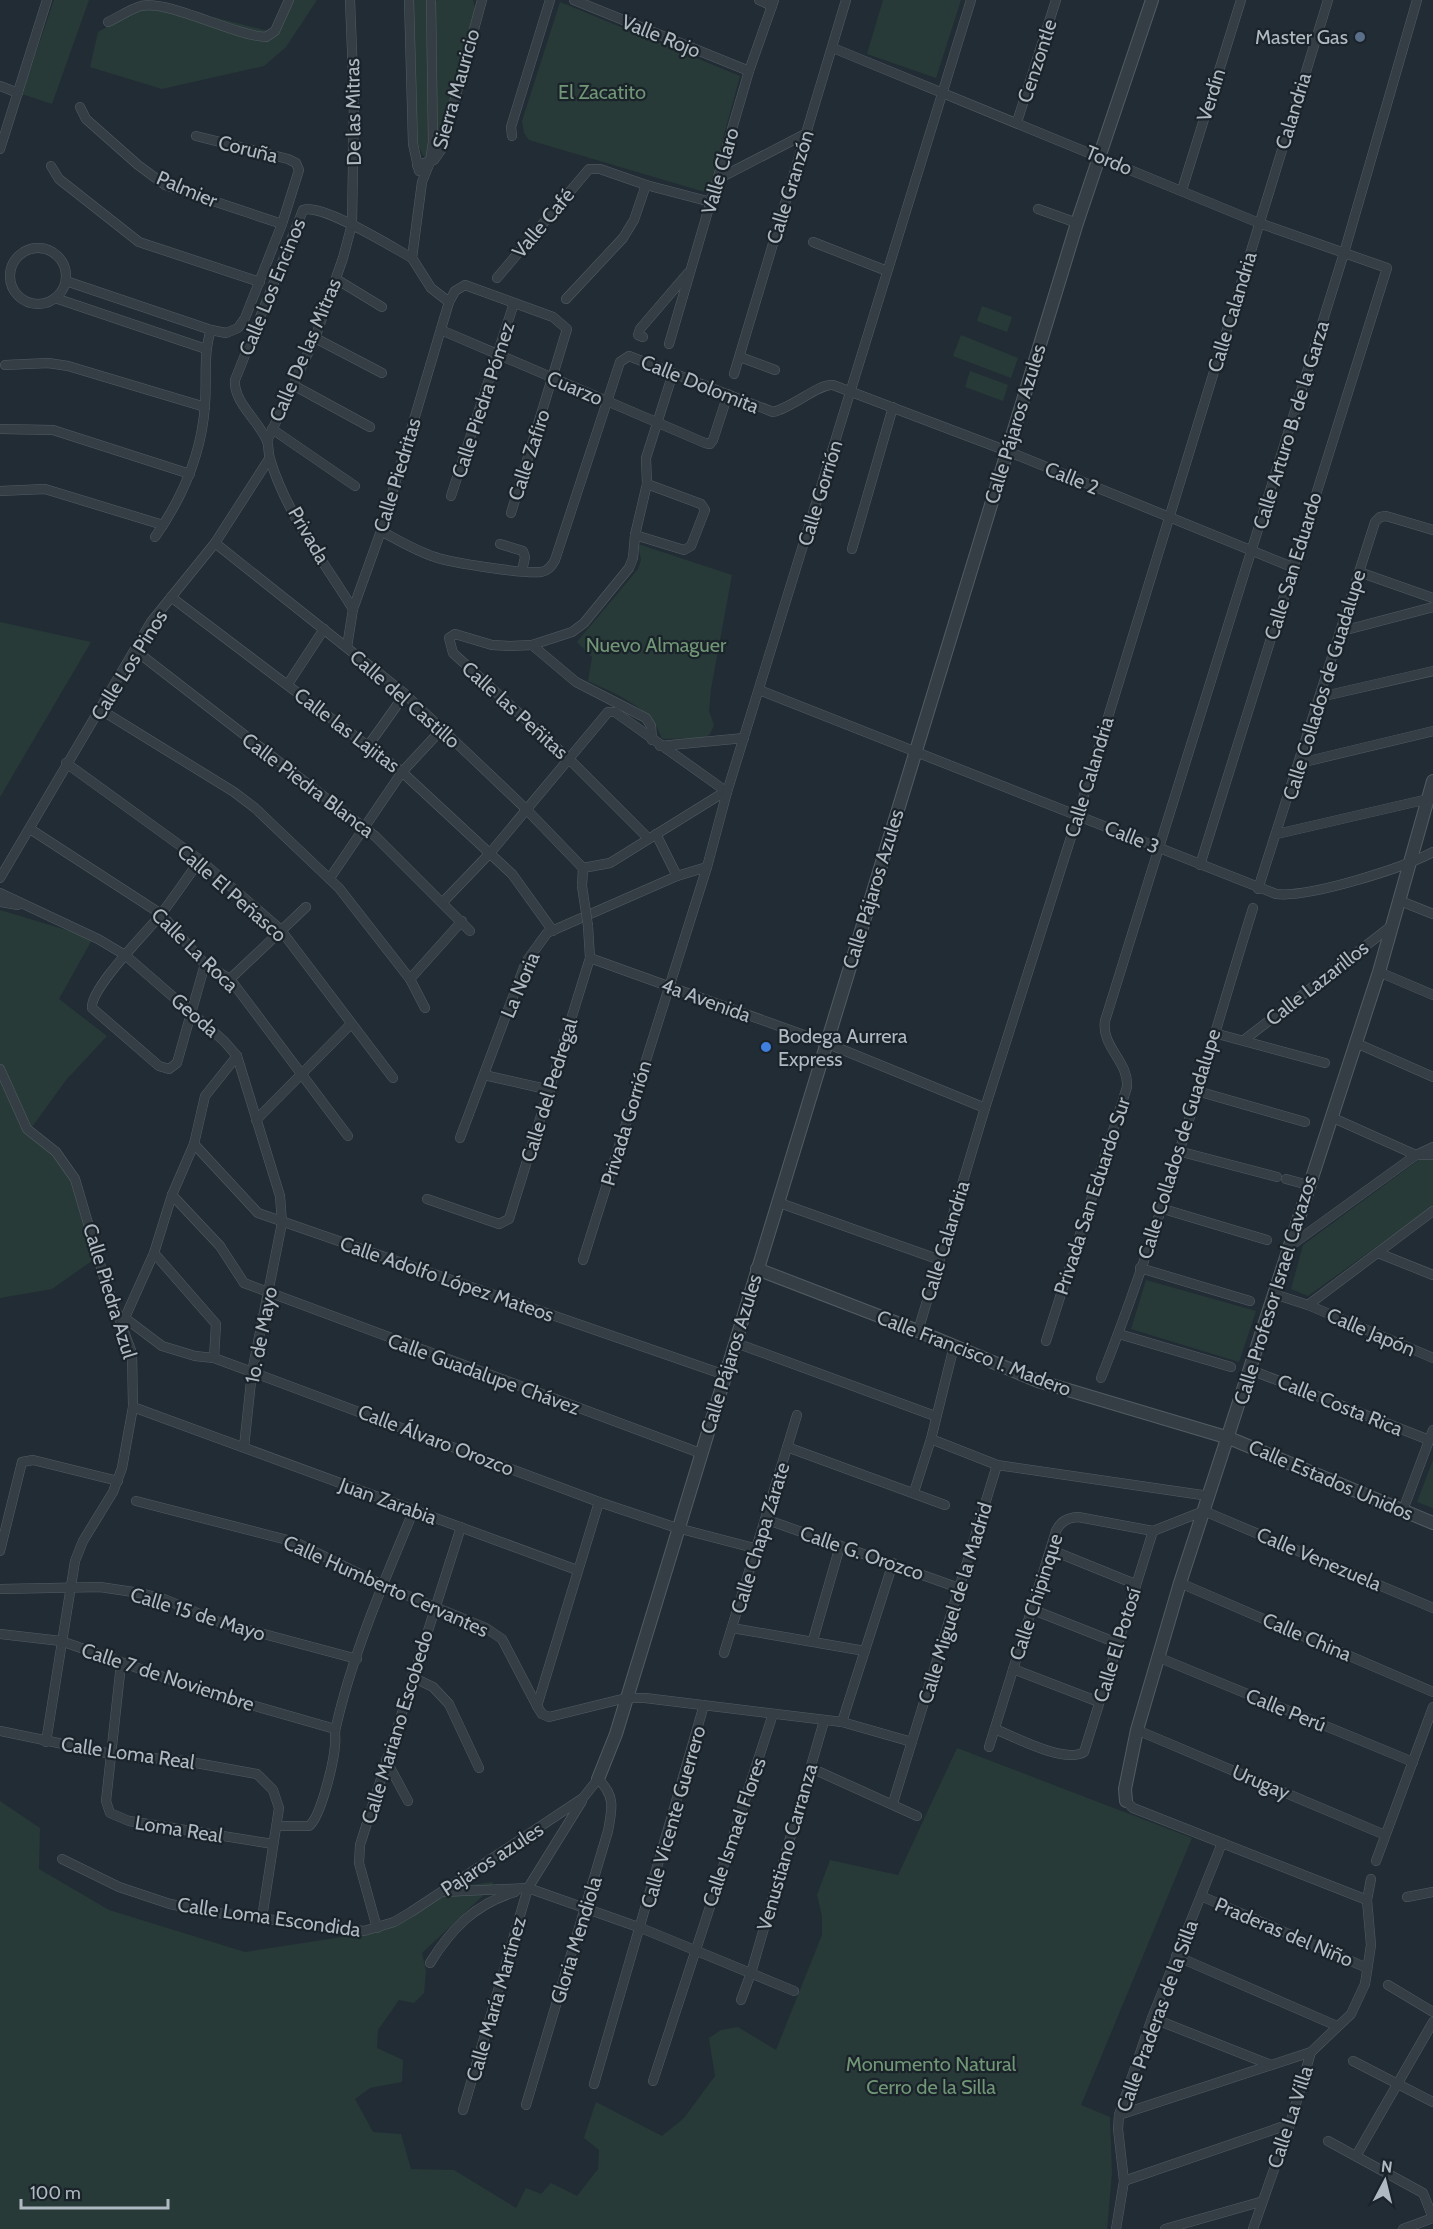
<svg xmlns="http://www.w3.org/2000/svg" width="1433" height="2229" font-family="Cabin,sans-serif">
<rect width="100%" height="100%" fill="#222c35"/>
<g fill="#273a38">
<path d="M54,0h35l-37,104 -30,-10z"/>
<path d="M291,0h26l-31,47 -22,19 -102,23 -72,-22 8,-35 53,-31 125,32z"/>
<path d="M413,0h16l3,149 -7,9 -7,-12z"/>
<path d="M437,0h36l3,13 -41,141 -2,-148z"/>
<path d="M883,0h78l-25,78 -69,-24z"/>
<path d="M560,2l180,74 -32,117 -179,-53 -5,-7 -2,-12z"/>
<path d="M982,306l30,11 -5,15 -30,-11z"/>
<path d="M961,335l57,23 -7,20 -58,-22z"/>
<path d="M970,371l38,14 -5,16 -38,-14z"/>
<path d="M638,544l94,31 -21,114 -2,22 5,14 -4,9 -6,4 -42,1c-10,-32 -46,-45 -74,-58l4,-24 -15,-15 61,-73 3,-9z"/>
<path d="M0,622l91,20 -91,155z"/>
<path d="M0,910l93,28 -34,61 48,37 -41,44 -34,47 38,49 23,84 -41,29 -52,9z"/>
<path d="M1420,1159h13v47l-125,90 -17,-7 12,-44z"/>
<path d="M1146,1280l110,31 -17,51 -108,-33z"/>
<path d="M1433,1460v48l-16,-6z"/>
<path d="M957,1748l235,90 -111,267 29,12 2,56 -5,56h-1107v-428l40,27 -1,41 70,41 136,42 123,-19 50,-21 43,-26 32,-4 -2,6 -69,65 4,18 -2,22 -10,10 -15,-3 -21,30 -1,18 26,12 -1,22 -32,6 -15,11 18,33 28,2 10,35 43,1 62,38 10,-20 15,6 10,-11 26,13 21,-27 1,-19 -15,-12 12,-36 66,34 22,-18 31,-42 -6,-38 12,-8 17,-3 38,23 46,-115v-19l-5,-21 13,-35 68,15z"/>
</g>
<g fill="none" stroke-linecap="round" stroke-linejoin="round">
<g stroke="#525c63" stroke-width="10">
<g id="minor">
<path d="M409,0l4,144 6,27"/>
<path d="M431,0l2,142 -3,20 -8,20 -10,76 19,30 18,14"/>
<path d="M574,0l175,71"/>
<path d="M759,0l13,6"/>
<path d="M108,22c11,-5 22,-13 33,-16 28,-6 91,29 125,31l9,-6 14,-31"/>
<path d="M833,48l426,175 128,45 -187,597"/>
<path d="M0,86l18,7"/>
<path d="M80,107l6,12 52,46 27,20 117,39"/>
<path d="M1017,122l39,-122"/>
<path d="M512,136l-1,-9 39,-127"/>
<path d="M0,149l47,-149"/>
<path d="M417,165l17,-5 7,-10 41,-150"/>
<path d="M51,166l8,13 80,63 121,40"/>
<path d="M718,179l89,-46"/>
<path d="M1182,190l59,-190"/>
<path d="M1038,209l39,14"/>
<path d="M813,242l74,29"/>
<circle cx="38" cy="276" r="28"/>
<path d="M497,278l92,-109h11l46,16 65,17"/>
<path d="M336,279l46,28"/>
<path d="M66,281l145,49 15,3 12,-5 7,-10 37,-94 17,-54 -3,-7 -8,-4 -92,-23"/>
<path d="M55,298l151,51"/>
<path d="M566,299l57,-61 11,-18 12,-35"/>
<path d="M441,330l264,113 5,1 3,-4 15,-46"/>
<path d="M643,337l-5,-2 2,-6 48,-56"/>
<path d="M315,338l67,35"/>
<path d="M669,344l80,-273 25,-71"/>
<path d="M740,357l35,13"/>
<path d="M5,365l43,-2 20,3 137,41"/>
<path d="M734,374l112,-374"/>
<path d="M293,385l77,42"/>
<path d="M0,429l53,1 137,44"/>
<path d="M272,429l83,57"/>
<path d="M267,441l48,-103 28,-80 9,-34 2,-122 -4,-102"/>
<path d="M0,491l45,-2 118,36"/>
<path d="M451,496l63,-193"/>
<path d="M381,531c17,9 35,20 54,26 16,6 90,17 106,15 7,-1 11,-6 14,-12l65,-198 9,-6 144,56c21,-5 46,-29 60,-27l174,66 285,116"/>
<path d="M635,535l49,15 7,-4 14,-36 -4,-6 -54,-20"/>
<path d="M155,537c28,-40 47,-83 50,-133 2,-25 -2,-51 6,-74"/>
<path d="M215,543l190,151 120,114 58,60"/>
<path d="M500,544l23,7 2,6 -3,14"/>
<path d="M852,549l41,-142"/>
<path d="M1359,572l74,26"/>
<path d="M171,597l231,175 110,102 41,57"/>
<path d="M353,609c-29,-47 -67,-96 -83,-150 -2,-6 -1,-13 -3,-18 -8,-20 -34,-39 -32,-61l68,-170c19,-7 89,37 109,48"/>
<path d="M1342,631l91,-24"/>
<path d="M532,645l44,37 70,36 5,8 1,14"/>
<path d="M347,647l6,-38 28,-78 68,-229 6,-11 10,-6 88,32 14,12 -56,184"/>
<path d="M136,651l239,185 95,95"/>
<path d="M288,684l36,-55"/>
<path d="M759,690l517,204c33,4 127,-26 157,-42"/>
<path d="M1320,697l113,-26"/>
<path d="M101,710l133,82 21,16 84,80 71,91 15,29"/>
<path d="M368,746l37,-52"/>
<path d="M660,746l84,-8"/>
<path d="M66,763l134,97 80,69 113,149"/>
<path d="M1300,763l133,-32"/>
<path d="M30,829l131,85 44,50 25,15 118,157"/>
<path d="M656,834l21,42 30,-9"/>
<path d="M1277,834l151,-35"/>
<path d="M648,838l-79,-79 -116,-106 -4,-15 6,-4 37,11 18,1 22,-1 40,-13 12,-9 45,-55 4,-10 2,-23 12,-51 -1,-26 27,-85"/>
<path d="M200,860c-13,18 -25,36 -38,53 -14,18 -72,75 -70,95l67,58 10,3 8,-6 28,-99"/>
<path d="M0,878l151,-256 64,-79 54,-84"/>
<path d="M330,878l72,-106 40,-43"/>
<path d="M582,886l1,-18 27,-5 116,-72"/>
<path d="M1258,889l117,-367 5,-5 6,-1 47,14"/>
<path d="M0,893l98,46 27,16 99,86 13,15 43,140 2,27 -30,149 -8,75"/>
<path d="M1398,900l35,14"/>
<path d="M0,902l18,3"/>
<path d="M443,902l48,-50 117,-140h7l112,80"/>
<path d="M588,926l2,32 236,85 159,65"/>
<path d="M1379,972l54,23"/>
<path d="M230,979l76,-72"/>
<path d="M410,979l52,-58"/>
<path d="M1214,1033l111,30"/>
<path d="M1244,1040l146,-113"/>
<path d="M1356,1043l77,34"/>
<path d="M0,1069l27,60 29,23 19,27 30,102 27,72 1,54 -11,61 -9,24 -30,49 -8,20 -29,181"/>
<path d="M484,1075l66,15"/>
<path d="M1197,1091l108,31"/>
<path d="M1331,1117l85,38h17"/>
<path d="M256,1120l95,-96"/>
<path d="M460,1138l66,-176 21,-29 130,-57"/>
<path d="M194,1144l64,69 467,162"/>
<path d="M1178,1151l99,26"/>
<path d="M1286,1179l22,6"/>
<path d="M172,1195l48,51 24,37 456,170"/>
<path d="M427,1199l72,25 10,-5 81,-261"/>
<path d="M777,1202l163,58"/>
<path d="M1160,1208l107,32"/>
<path d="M1290,1246l126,-91 17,-8"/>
<path d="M154,1253l62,71 -2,34"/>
<path d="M1378,1253l55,22"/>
<path d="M583,1260l124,-393 20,-75 244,-792"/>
<path d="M1140,1268l110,33"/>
<path d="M1274,1294l34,11 125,53"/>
<path d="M1308,1305l125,-94"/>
<path d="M125,1318l37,28 33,10 19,2 38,14 347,130 78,26 77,20"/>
<path d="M123,1322l31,-69 18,-58 22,-51 11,-48 32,-40"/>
<path d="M918,1331l67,-223 93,-293 250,-815"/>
<path d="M1119,1334l112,33"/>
<path d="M1046,1341l81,-254c2,-26 -26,-40 -22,-66l239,-768 73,-253"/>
<path d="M736,1343l199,73"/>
<path d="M1251,1370l178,70"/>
<path d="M1101,1378c61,-153 103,-313 152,-470"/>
<path d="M133,1407l444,163"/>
<path d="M931,1439l66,26 212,31"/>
<path d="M787,1447l158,58"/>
<path d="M914,1492l17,-53 23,-93"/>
<path d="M136,1501l159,41 87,43 104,43 16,11 35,67 5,8 7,3 77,-19h19l197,24 70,20"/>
<path d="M1403,1510l30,-80"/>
<path d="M765,1519l194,69"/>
<path d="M1051,1550l84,34"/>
<path d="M0,1551l22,-89 11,-2 85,21"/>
<path d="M1180,1583l253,109"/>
<path d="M0,1589l100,-2 40,6 24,6 55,23 138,37"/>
<path d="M1031,1609l86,34"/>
<path d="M732,1628l133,23"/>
<path d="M0,1634l61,7 145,51 129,37"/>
<path d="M813,1640l27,-94"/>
<path d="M724,1653l73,-238"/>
<path d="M1160,1658l253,104"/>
<path d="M121,1664l-15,137 4,12 19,8 144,23"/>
<path d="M1013,1669l86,33"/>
<path d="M412,1677l21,10 16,17 30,64"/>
<path d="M537,1706l62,-204"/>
<path d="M842,1722l51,-159"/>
<path d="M995,1729c20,8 70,35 89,23l69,-221"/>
<path d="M1137,1730l248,105"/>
<path d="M0,1731l111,23 74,7 72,13 16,16 6,18 -17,110"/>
<path d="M989,1747l67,-216c5,-10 11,-13 22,-14l75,14 51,-20 229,97"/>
<path d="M386,1760l22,41"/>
<path d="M811,1768l106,48"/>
<path d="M1126,1801l7,7 234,92"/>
<path d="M893,1803l104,-338"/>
<path d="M278,1826h31c12,-9 25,-65 26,-81 1,-6 -1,-13 1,-18 16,-72 49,-148 77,-215"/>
<path d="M62,1859l57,28 51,17 40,8 154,19 30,-9 17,-10 172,-114 15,-19c18,17 14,30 10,52l-82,274"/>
<path d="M1376,1861l57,-154"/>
<path d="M443,1892l85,-4 113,40 153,63"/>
<path d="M1201,1896l166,72"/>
<path d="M1407,1897l26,-5"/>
<path d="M377,1928l-18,-65 1,-18 101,-318"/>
<path d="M1176,1956l161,70"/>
<path d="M430,1963c21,-34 45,-59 85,-71"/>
<path d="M1388,1985l45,27"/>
<path d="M741,2000l10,-27 73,-252"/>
<path d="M1152,2018l119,47"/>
<path d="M1353,2061l80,41"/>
<path d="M653,2081l120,-367"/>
<path d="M594,2084l110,-379"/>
<path d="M463,2110l65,-222 54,-87"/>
<path d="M1119,2115l192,-63"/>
<path d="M1328,2141l95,52 10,25"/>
<path d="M1356,2156l77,-134"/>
<path d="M1124,2181l166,-57"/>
<path d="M1116,2229l8,-48 -6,-52 1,-14 33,-97 70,-175"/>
<path d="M1165,2229l95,-27"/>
<path d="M1253,2229l37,-105 21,-72 40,-38 14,-30 6,-39 -4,-45 4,-21"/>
<path d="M1403,2229l30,-11"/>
</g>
</g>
<g stroke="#525c63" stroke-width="14">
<g id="tertiary">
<path d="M757,1269l161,62 120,50 191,57 204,85"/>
<path d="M598,1779l18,-45 461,-1511 75,-223"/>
<path d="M1126,1801l-1,-12 12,-59 43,-147 199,-611 54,-191"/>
</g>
</g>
<use href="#minor" stroke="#353e45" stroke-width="9"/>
<use href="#tertiary" stroke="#353e45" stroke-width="12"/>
<g stroke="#525c63" stroke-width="10" stroke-linecap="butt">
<path id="minor-bridge" d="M582,886l6,40"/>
</g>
<use href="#minor-bridge" stroke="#353e45" stroke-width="9"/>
</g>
<circle fill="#5c6f8a" stroke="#1b232a" stroke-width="2" cx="1360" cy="37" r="6"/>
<circle fill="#3f7fe0" stroke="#1b232a" stroke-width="2" cx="766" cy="1047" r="6"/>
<g text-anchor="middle" stroke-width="4.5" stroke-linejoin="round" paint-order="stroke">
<g font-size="20" fill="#afb9c2" stroke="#1b232a">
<text transform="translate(661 36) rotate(22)" y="7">Valle Rojo</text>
<text transform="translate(1037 61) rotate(-72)" y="7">Cenzontle</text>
<text transform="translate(456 89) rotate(-74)" y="7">Sierra Mauricio</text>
<text transform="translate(1211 95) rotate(-73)" y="7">Verdín</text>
<text transform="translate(1293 111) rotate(-73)" y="7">Calandria</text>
<text transform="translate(353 112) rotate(-91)" y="7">De las Mitras</text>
<text transform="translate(248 149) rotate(14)" y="7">Coruña</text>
<text transform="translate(1109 160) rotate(22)" y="7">Tordo</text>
<text transform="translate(720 171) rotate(-74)" y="7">Valle Claro</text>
<text transform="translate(790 187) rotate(-73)" y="7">Calle Granzón</text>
<text transform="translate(187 189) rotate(23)" y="7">Palmier</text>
<text transform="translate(543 223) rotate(-50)" y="7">Valle Café</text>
<text transform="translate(272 287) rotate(-68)" y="7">Calle Los Encinos</text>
<text transform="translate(1232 312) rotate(-73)" y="7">Calle Calandria</text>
<text transform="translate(305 350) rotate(-67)" y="7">Calle De las Mitras</text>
<text transform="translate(700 384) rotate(22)" y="7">Calle Dolomita</text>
<text transform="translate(575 388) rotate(23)" y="7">Cuarzo</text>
<text transform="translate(483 400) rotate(-72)" y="7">Calle Piedra Pómez</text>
<text transform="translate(1015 424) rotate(-73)" y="7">Calle Pájaros Azules</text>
<text transform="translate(1291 425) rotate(-73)" y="7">Calle Arturo B. de la Garza</text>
<text transform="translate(529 455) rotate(-72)" y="7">Calle Zafiro</text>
<text transform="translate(397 475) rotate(-73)" y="7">Calle Piedritas</text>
<text transform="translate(1072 478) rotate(22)" y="7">Calle 2</text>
<text transform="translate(820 493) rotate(-73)" y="7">Calle Gorrión</text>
<text transform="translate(309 535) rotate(60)" y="7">Privada</text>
<text transform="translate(1293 566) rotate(-73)" y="7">Calle San Eduardo</text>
<text transform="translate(129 665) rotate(-58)" y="7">Calle Los Pinos</text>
<text transform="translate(1324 685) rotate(-73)" y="7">Calle Collados de Guadalupe</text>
<text transform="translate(405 699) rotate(41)" y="7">Calle del Castillo</text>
<text transform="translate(515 710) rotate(42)" y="7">Calle las Peñitas</text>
<text transform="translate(347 730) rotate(37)" y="7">Calle las Lajitas</text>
<text transform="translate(1089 777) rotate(-73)" y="7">Calle Calandria</text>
<text transform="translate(308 785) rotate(37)" y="7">Calle Piedra Blanca</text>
<text transform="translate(1132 837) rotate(22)" y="7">Calle 3</text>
<text transform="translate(873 889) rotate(-73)" y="7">Calle Pájaros Azules</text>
<text transform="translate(232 893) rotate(41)" y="7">Calle El Peñasco</text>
<text transform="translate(195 950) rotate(44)" y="7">Calle La Roca</text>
<text transform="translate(1317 983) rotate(-38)" y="7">Calle Lazarillos</text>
<text transform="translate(520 985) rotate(-67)" y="7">La Noria</text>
<text transform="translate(706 1000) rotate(20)" y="7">4a Avenida</text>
<text transform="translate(195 1015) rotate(41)" y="7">Geoda</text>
<text transform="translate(549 1090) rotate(-73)" y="7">Calle del Pedregal</text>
<text transform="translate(626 1123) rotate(-73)" y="7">Privada Gorrión</text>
<text transform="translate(1179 1144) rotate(-73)" y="7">Calle Collados de Guadalupe</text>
<text transform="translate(1092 1196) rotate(-72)" y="7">Privada San Eduardo Sur</text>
<text transform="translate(945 1241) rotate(-73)" y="7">Calle Calandria</text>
<text transform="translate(447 1279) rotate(19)" y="7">Calle Adolfo López Mateos</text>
<text transform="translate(1275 1290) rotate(-73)" y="7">Calle Profesor Israel Cavazos</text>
<text transform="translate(110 1291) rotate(73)" y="7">Calle Piedra Azul</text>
<text transform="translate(1371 1332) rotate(23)" y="7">Calle Japón</text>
<text transform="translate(261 1335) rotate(-79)" y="7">1o. de Mayo</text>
<text transform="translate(974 1353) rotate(21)" y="7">Calle Francisco I. Madero</text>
<text transform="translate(731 1354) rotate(-73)" y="7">Calle Pájaros Azules</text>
<text transform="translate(484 1374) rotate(20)" y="7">Calle Guadalupe Chávez</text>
<text transform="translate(1340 1405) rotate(22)" y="7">Calle Costa Rica</text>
<text transform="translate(436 1440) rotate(21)" y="7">Calle Álvaro Orozco</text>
<text transform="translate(1331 1480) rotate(23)" y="7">Calle Estados Unidos</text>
<text transform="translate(388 1501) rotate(20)" y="7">Juan Zarabia</text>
<text transform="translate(760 1538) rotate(-73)" y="7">Calle Chapa Zárate</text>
<text transform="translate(862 1553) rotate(19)" y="7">Calle G. Orozco</text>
<text transform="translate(1319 1559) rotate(23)" y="7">Calle Venezuela</text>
<text transform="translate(386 1586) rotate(24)" y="7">Calle Humberto Cervantes</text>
<text transform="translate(1036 1597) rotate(-72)" y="7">Calle Chipinque</text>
<text transform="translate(955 1603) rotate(-73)" y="7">Calle Miguel de la Madrid</text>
<text transform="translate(198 1614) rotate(17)" y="7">Calle 15 de Mayo</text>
<text transform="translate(1307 1637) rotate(23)" y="7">Calle China</text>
<text transform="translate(1117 1645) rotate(-73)" y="7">Calle El Potosí</text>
<text transform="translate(168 1677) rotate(18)" y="7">Calle 7 de Noviembre</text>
<text transform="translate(1286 1710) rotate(22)" y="7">Calle Perú</text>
<text transform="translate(397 1727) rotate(-73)" y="7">Calle Mariano Escobedo</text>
<text transform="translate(128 1753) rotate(8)" y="7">Calle Loma Real</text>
<text transform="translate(1261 1782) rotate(23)" y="7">Urugay</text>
<text transform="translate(673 1817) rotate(-74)" y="7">Calle Vicente Guerrero</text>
<text transform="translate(179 1829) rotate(9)" y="7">Loma Real</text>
<text transform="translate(734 1832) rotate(-71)" y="7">Calle Ismael Flores</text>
<text transform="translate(787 1847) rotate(-74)" y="7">Venustiano Carranza</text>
<text transform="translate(492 1859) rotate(-33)" y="7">Pajaros azules</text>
<text transform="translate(269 1917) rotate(8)" y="7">Calle Loma Escondida</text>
<text transform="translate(1284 1932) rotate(23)" y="7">Praderas del Niño</text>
<text transform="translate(576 1940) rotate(-73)" y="7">Gloria Mendiola</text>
<text transform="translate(496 1999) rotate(-74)" y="7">Calle María Martínez</text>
<text transform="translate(1157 2016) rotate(-70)" y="7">Calle Praderas de la Silla</text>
<text transform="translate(1290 2117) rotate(-72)" y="7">Calle La Villa</text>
</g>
<g font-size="20" fill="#afb9c2" stroke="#1b232a" text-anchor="end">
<text x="1348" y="44">Master Gas</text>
<text x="778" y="1043" text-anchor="start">Bodega Aurrera<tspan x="778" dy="23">Express</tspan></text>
</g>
<g font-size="20" fill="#709675" stroke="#1b232a">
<text x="602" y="99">El Zacatito</text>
<text x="656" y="652">Nuevo Almaguer</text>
<text x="931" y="2071">Monumento Natural<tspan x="931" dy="23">Cerro de la Silla</tspan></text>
</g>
</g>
<g transform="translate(1385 2181) rotate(7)" stroke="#1b232a" stroke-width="4.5" paint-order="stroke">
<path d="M0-4.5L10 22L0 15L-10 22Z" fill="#afb9c2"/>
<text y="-9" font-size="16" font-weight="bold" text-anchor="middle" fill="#afb9c2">N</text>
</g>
<path d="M21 2199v9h147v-9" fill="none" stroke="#afb9c2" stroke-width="3"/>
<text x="30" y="2199" font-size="18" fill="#afb9c2" stroke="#1b232a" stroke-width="4.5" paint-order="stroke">100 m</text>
</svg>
